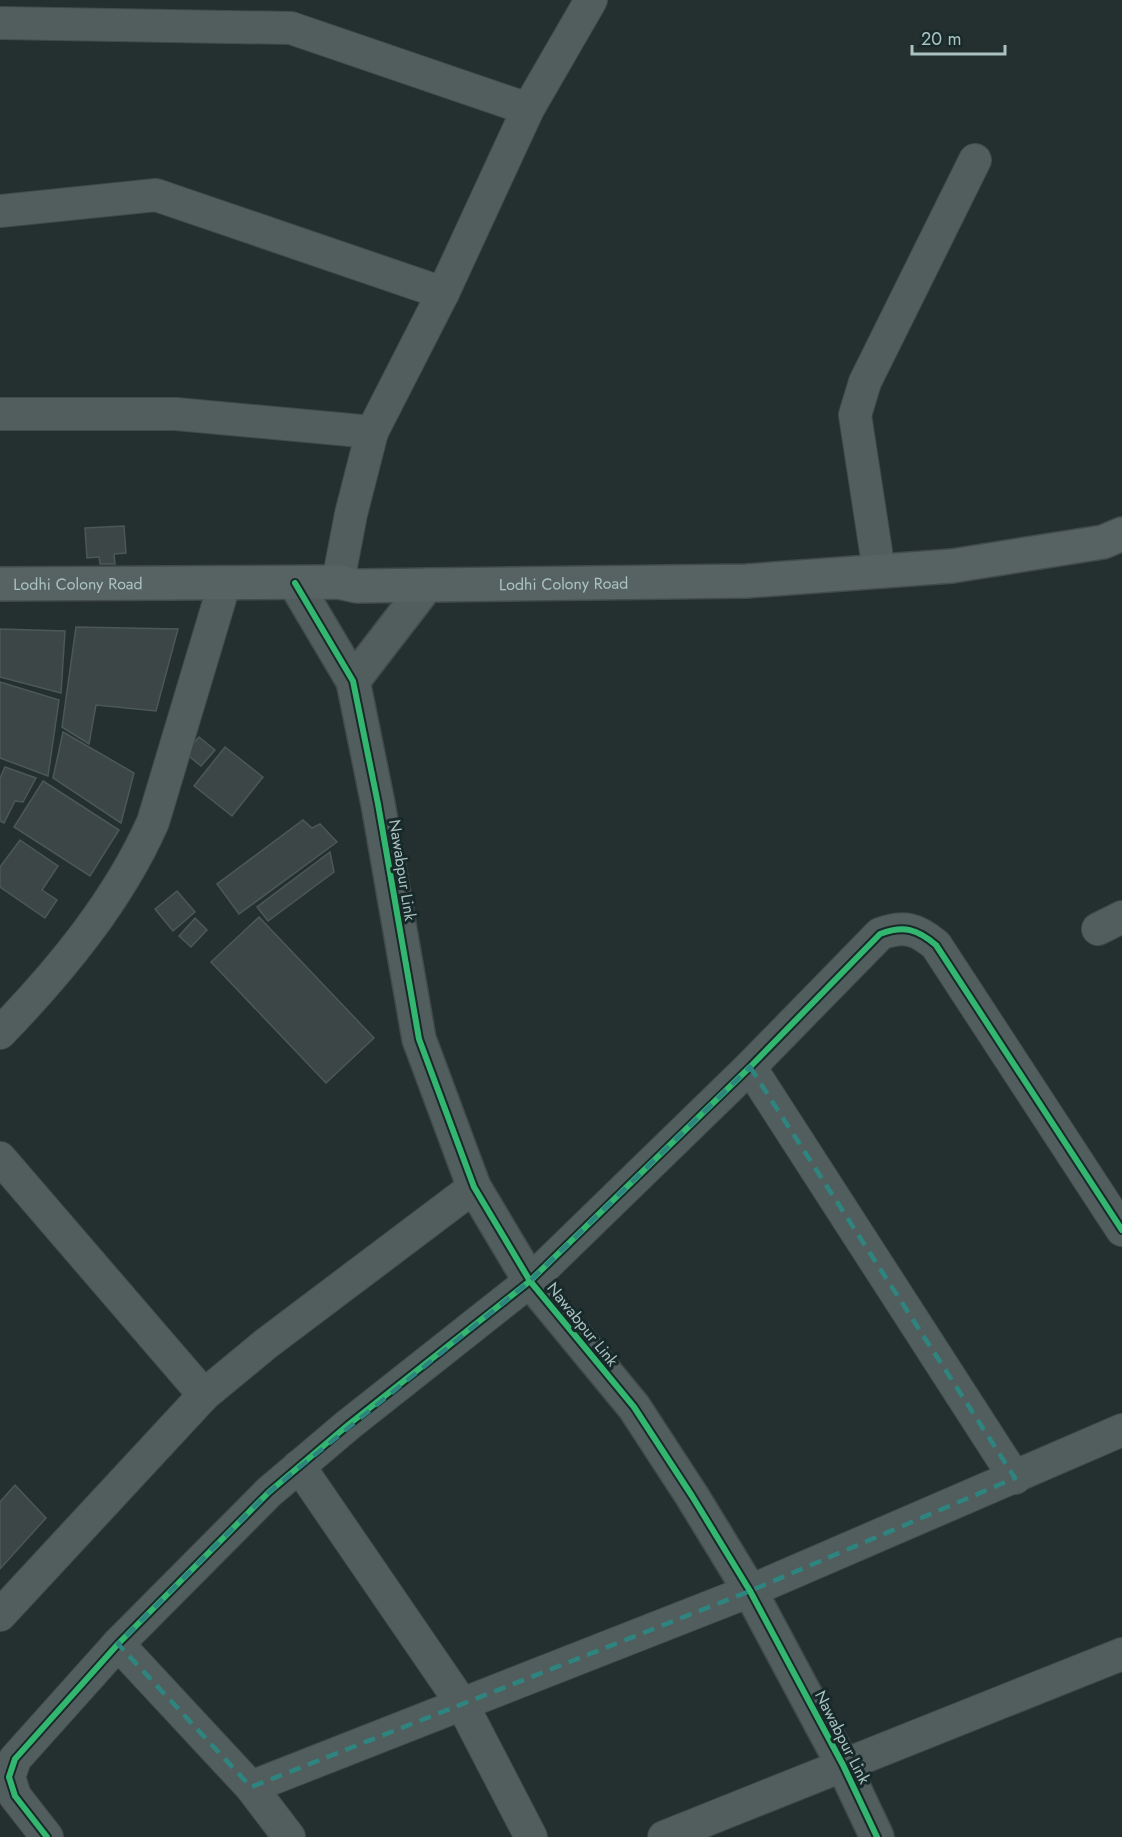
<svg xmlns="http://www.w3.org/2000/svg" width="1122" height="1837" font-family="Jost,sans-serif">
<rect width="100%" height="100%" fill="#242f2f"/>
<g fill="#3c4646" stroke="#4b5858" stroke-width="1.5">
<path d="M124,526l2,27 -12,1 1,10h-15l-1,-7 -12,1 -2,-30z"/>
<path d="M76,627l102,2 -22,82 -60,-6 -7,39 -27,-17z"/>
<path d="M0,629l65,2 -4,62 -61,-16z"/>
<path d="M0,682l59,18 -11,76 -48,-18z"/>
<path d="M63,732l71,41 -13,50 -68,-45z"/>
<path d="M199,737l16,13 -14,16 -16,-13z"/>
<path d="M225,747l38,30 -31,39 -38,-30z"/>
<path d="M5,767l31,11 -13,24 -8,-1 -11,22 -4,-2v-43z"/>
<path d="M43,781l76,49 -29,46 -76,-49z"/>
<path d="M303,820l9,8 8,-4 17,18 -98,72 -22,-30z"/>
<path d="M20,840l38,26 -16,24 15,10 -12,18 -45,-31v-20z"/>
<path d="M330,852l4,20 -66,49 -11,-14z"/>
<path d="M177,891l18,21 -22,19 -18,-22z"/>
<path d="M259,917l115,121 -48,45 -115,-121z"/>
<path d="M195,918l12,12 -16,17 -12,-11z"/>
<path d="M15,1485l31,33 -46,51v-67z"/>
</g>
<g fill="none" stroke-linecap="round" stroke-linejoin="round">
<g stroke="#424a4a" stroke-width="34">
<g id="minor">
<path d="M0,23l291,5 237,81"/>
<path d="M0,211l156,-16 287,98"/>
<path d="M0,414h176l196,18"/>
<path d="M879,571l-24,-156 10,-33 110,-222"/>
<path d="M338,582l13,-68 21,-82 71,-139 85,-184 63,-109"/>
<path d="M1098,929l24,-12"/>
<path d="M0,1033c60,-62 118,-132 153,-211l72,-240"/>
<path d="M750,1067l265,411"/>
<path d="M0,1158l204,237"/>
<path d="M299,1466l163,238 69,133"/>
<path d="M0,1615l204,-220 63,-52 207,-156"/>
<path d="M118,1644l133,143 38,50"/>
<path d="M251,1787l499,-196 372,-161"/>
<path d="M47,1837l-32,-41 -6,-19 6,-18 103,-115 151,-152 79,-67 182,-144 220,-214 130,-133c24,-9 37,-5 56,11l186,285"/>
<path d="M664,1837l458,-183"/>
</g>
</g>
<g stroke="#424a4a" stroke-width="36">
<g id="tertiary">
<path d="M295,583l58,98 25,123 41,235 55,148 56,94 104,126 58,89 58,95 93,174 34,72"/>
<path d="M353,681l74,-96"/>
</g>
</g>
<g stroke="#424a4a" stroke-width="36">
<g id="secondary">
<path id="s1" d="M0,584l338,-2 19,4 390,-5 205,-15 151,-24 19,-8"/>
</g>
</g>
<use href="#minor" stroke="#525e5e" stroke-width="32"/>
<use href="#tertiary" stroke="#525e5e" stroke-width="33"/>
<use href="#secondary" stroke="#576363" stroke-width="33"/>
<g stroke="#182929" stroke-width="10">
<g id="cycleway">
<path d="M295,583l58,98 25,123 41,235 55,148 56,94 104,126 58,89 58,95 93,174 34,72"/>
<path d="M47,1837l-32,-41 -6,-19 6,-18 103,-115 151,-152 79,-67 182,-144 220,-214 130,-133c24,-9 37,-5 56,11l186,285"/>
</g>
</g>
<use href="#cycleway" stroke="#33b770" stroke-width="6"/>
</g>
<path fill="none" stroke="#2e857f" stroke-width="4.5" stroke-dasharray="12 8" stroke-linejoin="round" d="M750,1067l265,411 -265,113 -499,196 -133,-143 151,-152 261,-211z"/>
<g text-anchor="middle" stroke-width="6" stroke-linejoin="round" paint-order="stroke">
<g font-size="16" fill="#abc2c3" stroke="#182929">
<text dy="6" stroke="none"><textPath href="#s1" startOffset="78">Lodhi Colony Road</textPath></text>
<text dy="6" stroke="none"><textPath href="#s1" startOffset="564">Lodhi Colony Road</textPath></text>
<text transform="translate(403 870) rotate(81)" y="6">Nawabpur Link</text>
<text transform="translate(583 1324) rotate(51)" y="6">Nawabpur Link</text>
<text transform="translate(843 1737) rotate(63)" y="6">Nawabpur Link</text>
</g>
</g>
<path d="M912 45v9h93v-9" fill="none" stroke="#abc2c3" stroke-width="3"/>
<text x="921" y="45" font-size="18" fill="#abc2c3" stroke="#182929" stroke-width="4.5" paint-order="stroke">20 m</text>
</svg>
